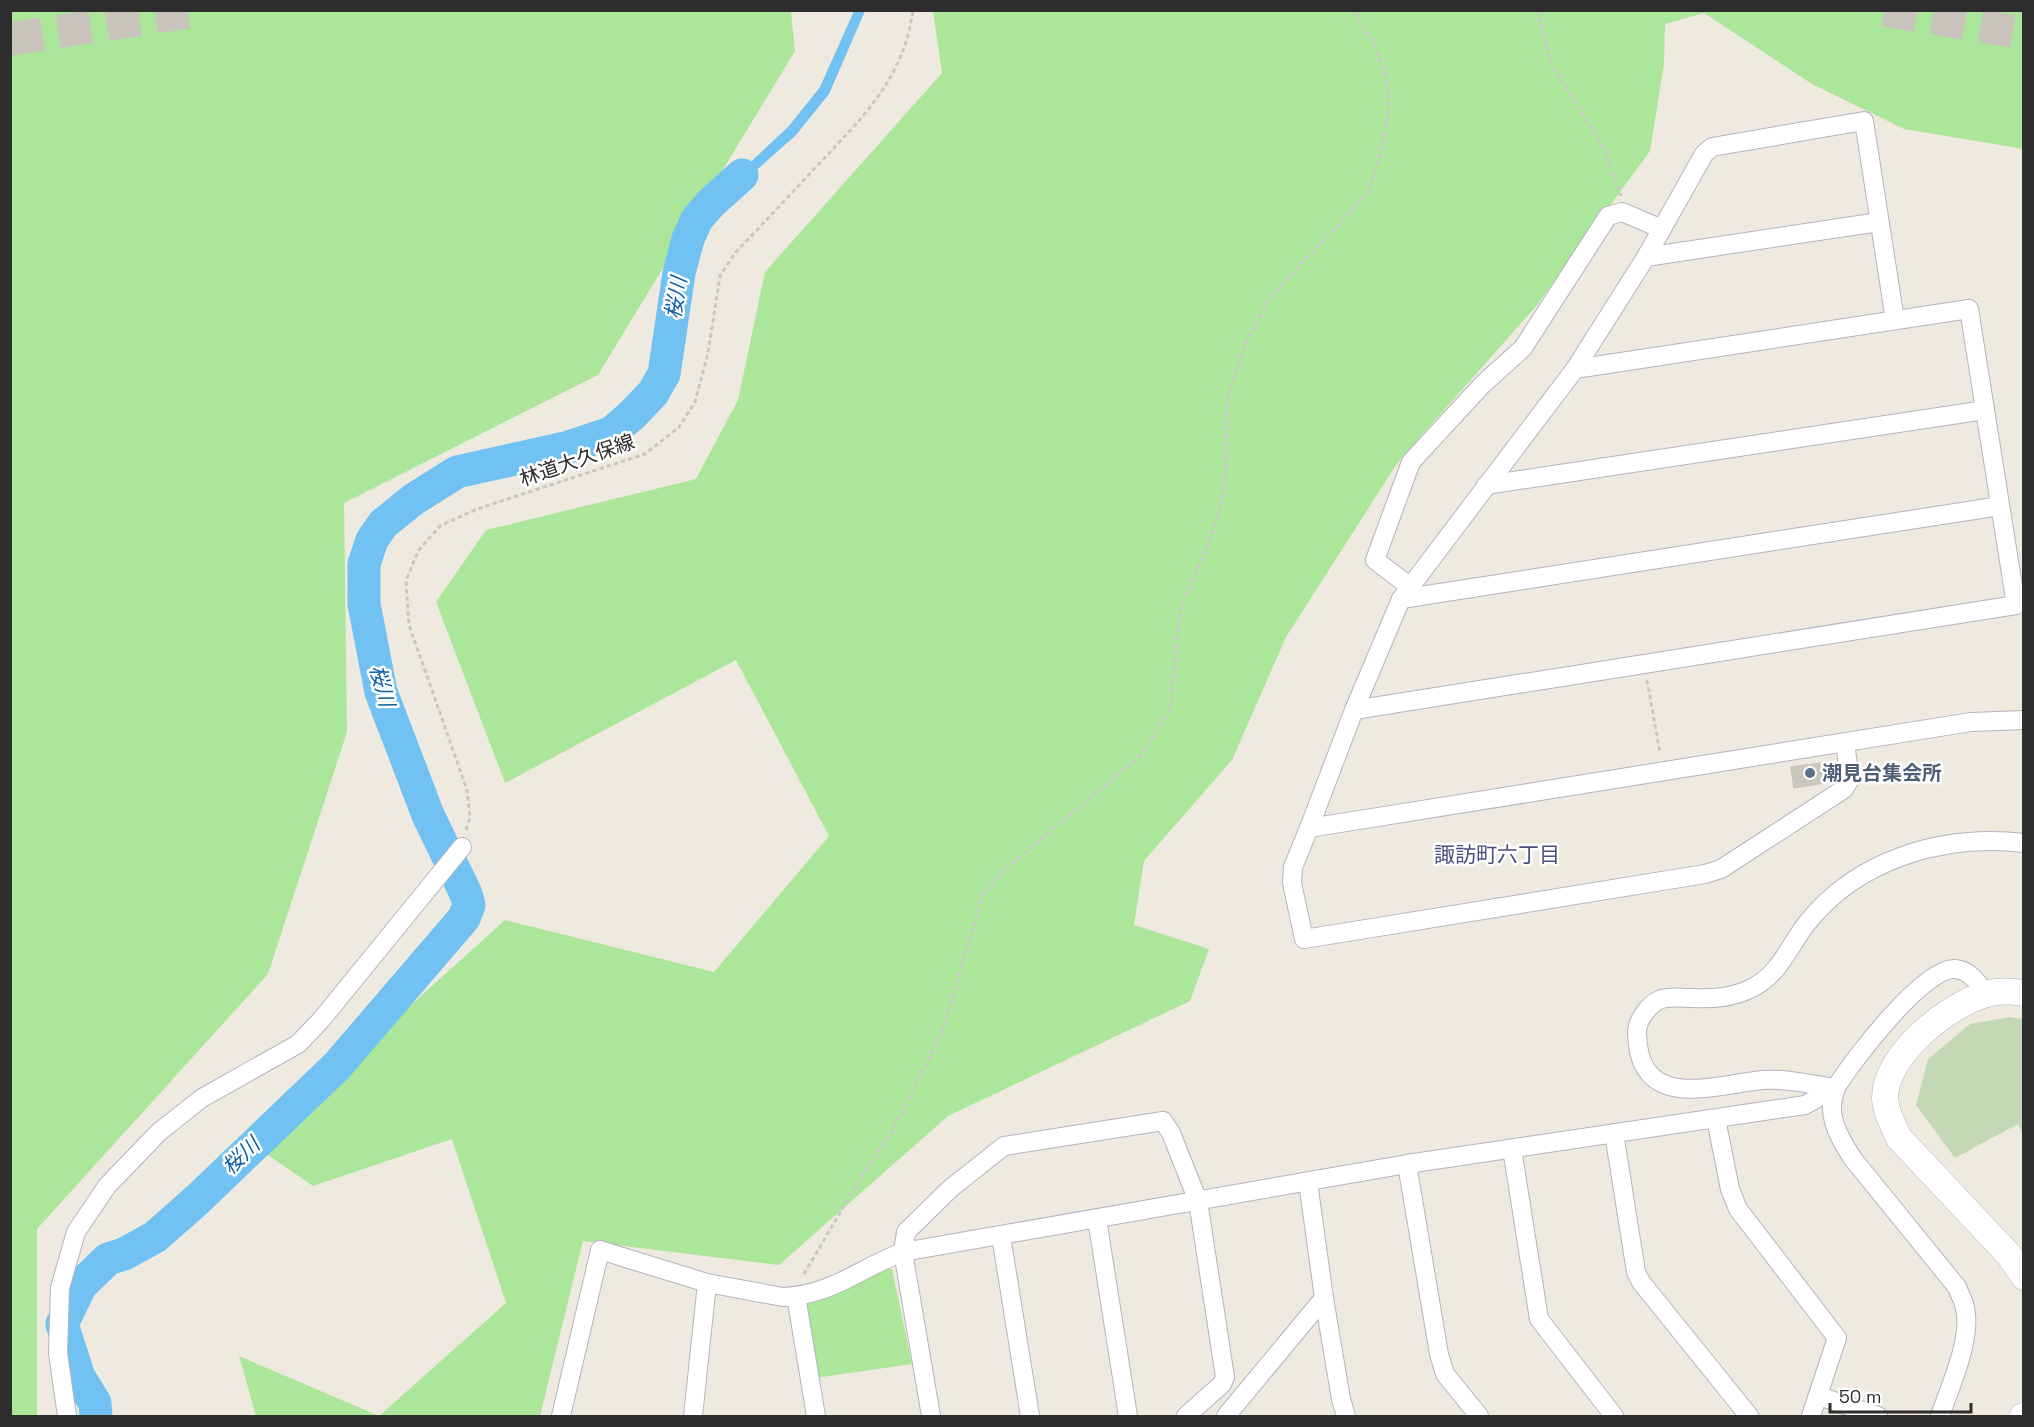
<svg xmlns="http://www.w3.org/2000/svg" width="2034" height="1427" font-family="'Space Grotesk','Noto Sans JP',sans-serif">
<rect width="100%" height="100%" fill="#efeadf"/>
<g fill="#ace69b">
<path d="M10,11h781l4,40 -197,324 -254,128 3,229 -79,242 -231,255v187h-27z"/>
<path d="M933,11h1090v138l-119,-20 -92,-45 -108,-71 -39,11 -1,40 -14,87 -113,154 -139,157 -112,175 -54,123 -88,101 -10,64 75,24 -19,52 -242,115 -169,149 -196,-24 -43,175h-284l-17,-60 140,60 127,-113 -54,-164 -139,47 -58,-40 250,-226 209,52 115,-136 -93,-176 -231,123 -69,-181 50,-72 210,-51 42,-79 27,-128 177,-199z"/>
<path d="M877,1269h15l20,95 -97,14 -12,-68 6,-7 31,-11z"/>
</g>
<path fill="#c3d9b6" d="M2010,1017l13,2v115l-5,-10 -63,34 -39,-53 12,-46 42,-35z"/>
<path fill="#71c2f2" d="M854,11h11l-36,83 -33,41 -82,73 -8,-4 83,-78 31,-39z"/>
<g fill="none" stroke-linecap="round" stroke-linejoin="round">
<path stroke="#71c2f2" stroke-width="33" d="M96,1416l-1,-13 -16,-26 -17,-53 19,-39 27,-26 16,-5 31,-17 42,-37 140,-134 127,-148 5,-13 -3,-11 -38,-79 -47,-123 -17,-88v-40l8,-24 11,-16 31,-25 43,-27 112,-25 42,-14 21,-18 21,-22 11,-19 15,-101 9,-34 9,-20 14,-16 31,-28"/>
</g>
<path fill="#cac7bf" stroke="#cbc6b9" stroke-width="1.5" d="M1822,763l3,20 -31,5 -3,-21z"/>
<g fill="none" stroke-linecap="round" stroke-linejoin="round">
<g stroke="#c8c4bb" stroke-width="33" stroke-dasharray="33 16" stroke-linecap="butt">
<path d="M1884,10l140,23"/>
<path d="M10,39l192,-29"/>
</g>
<g stroke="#b3b4c1" stroke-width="20">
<g id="street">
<path d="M1646,257l233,-35"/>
<path d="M1575,369l394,-60 47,296 -662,105 47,-111 174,-230 71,-112 58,-103 8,-7 152,-26 31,199"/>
<path d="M1486,485l499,-75"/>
<path d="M1409,586l-34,-26 36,-98 72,-78 40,-36 85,-132 14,-4 40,17"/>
<path d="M1401,599l599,-93"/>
<path d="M1354,710l-45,118 662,-106 53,-2"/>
<path d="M1309,828l-16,39 -1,16 12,56 401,-65 16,-5 123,-80 6,-10 -5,-36"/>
<path d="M1835,1088c-23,-3 -48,-10 -72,-8 -51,5 -125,33 -126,-48 0,-11 11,-27 22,-32 9,-4 22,-2 32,-2 22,1 41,0 61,-10 28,-14 37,-42 55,-65 52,-65 137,-89 217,-80"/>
<path d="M1716,1119l14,70 8,20 99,129 -26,78"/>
<path d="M1614,1133l22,139 5,10 108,134"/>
<path d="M1512,1149l27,170 75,97"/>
<path d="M1407,1164l32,190 6,20 34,42"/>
<path d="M1097,1219l31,197"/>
<path d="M1001,1236l29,180"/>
<path d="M796,1296l20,120"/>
<path d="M1324,1298l17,101 5,17"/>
<path d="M1819,1396l59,20"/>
<path d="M67,1416l-9,-63 2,-65 16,-56 31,-46 52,-54 43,-34 96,-54 23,-24 141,-173"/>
<path d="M561,1416l39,-166 107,33 76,14c49,-2 77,-29 120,-45l504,-88 398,-59 30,-17"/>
<path d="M693,1416l14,-133"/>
<path d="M931,1416l-28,-164 3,-20 45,-44 53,-42 159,-25 8,12 27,68 27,176 -3,7 -36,32"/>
<path d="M1226,1416l98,-118 -16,-116"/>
<path d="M1940,1416c10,-30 34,-80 24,-112 -2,-6 -5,-11 -7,-17l-104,-128c-11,-17 -22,-35 -21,-55 1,-6 2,-13 5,-18 15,-25 88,-120 118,-117 15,1 23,14 31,25"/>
</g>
</g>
<g stroke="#b3b4c1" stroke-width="27">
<g id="secondary">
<path d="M2024,993c-13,-2 -25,-3 -37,1 -38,10 -103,61 -102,105 1,14 8,26 14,39l110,117 15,22"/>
<path d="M2023,1416h1"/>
</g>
</g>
<g stroke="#c8c8c8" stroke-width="3" stroke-dasharray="4.5 3" stroke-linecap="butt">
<path d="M1537,10l15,55 51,81 18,50"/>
<path d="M1647,680l13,73"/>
<path d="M466,830l4,-12 -3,-28 -58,-165 -3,-44 12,-30 22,-25 37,-17 168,-55 34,-27 16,-25 13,-49 12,-77 14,-22c28,-29 55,-58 82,-87 45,-48 88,-88 97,-157"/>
<path d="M804,1274l60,-102 27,-39 51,-100 41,-139 19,-22 139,-117 29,-45 10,-100 28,-66 12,-35 6,-40 1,-70 18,-55 27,-49 96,-102 11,-34 8,-38 1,-29 -3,-21 -13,-31 -20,-30"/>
</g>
<use href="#street" stroke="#fff" stroke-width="18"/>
<use href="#secondary" stroke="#fff" stroke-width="26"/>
</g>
<circle fill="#5c6f8a" stroke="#fff" stroke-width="2" cx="1810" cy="773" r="6"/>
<g text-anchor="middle" stroke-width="5" stroke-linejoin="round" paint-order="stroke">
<g font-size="20" fill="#2d2d2d" stroke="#fff">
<text transform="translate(577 460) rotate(-19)" y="7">林道大久保線</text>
</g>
<g font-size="20" font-weight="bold" fill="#4e5e75" stroke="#fff" text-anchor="start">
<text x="1822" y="780">潮見台集会所</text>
</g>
<g font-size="21" font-style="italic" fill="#0a5ea4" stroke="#fff">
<text transform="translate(676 298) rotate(-81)" y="7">桜川</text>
<text transform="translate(382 686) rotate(75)" y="7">桜川</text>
<text transform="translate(241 1156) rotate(-43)" y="7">桜川</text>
</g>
<g font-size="21" fill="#4b4f80" stroke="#fff">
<text x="1497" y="862">諏訪町六丁目</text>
</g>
</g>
<rect width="2034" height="1427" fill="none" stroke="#2d2d2d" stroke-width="24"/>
<path d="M1830 1403v9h141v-9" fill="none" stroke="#2d2d2d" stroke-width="3"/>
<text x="1839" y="1403" font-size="18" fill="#2d2d2d" stroke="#ffffff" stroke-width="4.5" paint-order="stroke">50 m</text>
</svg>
